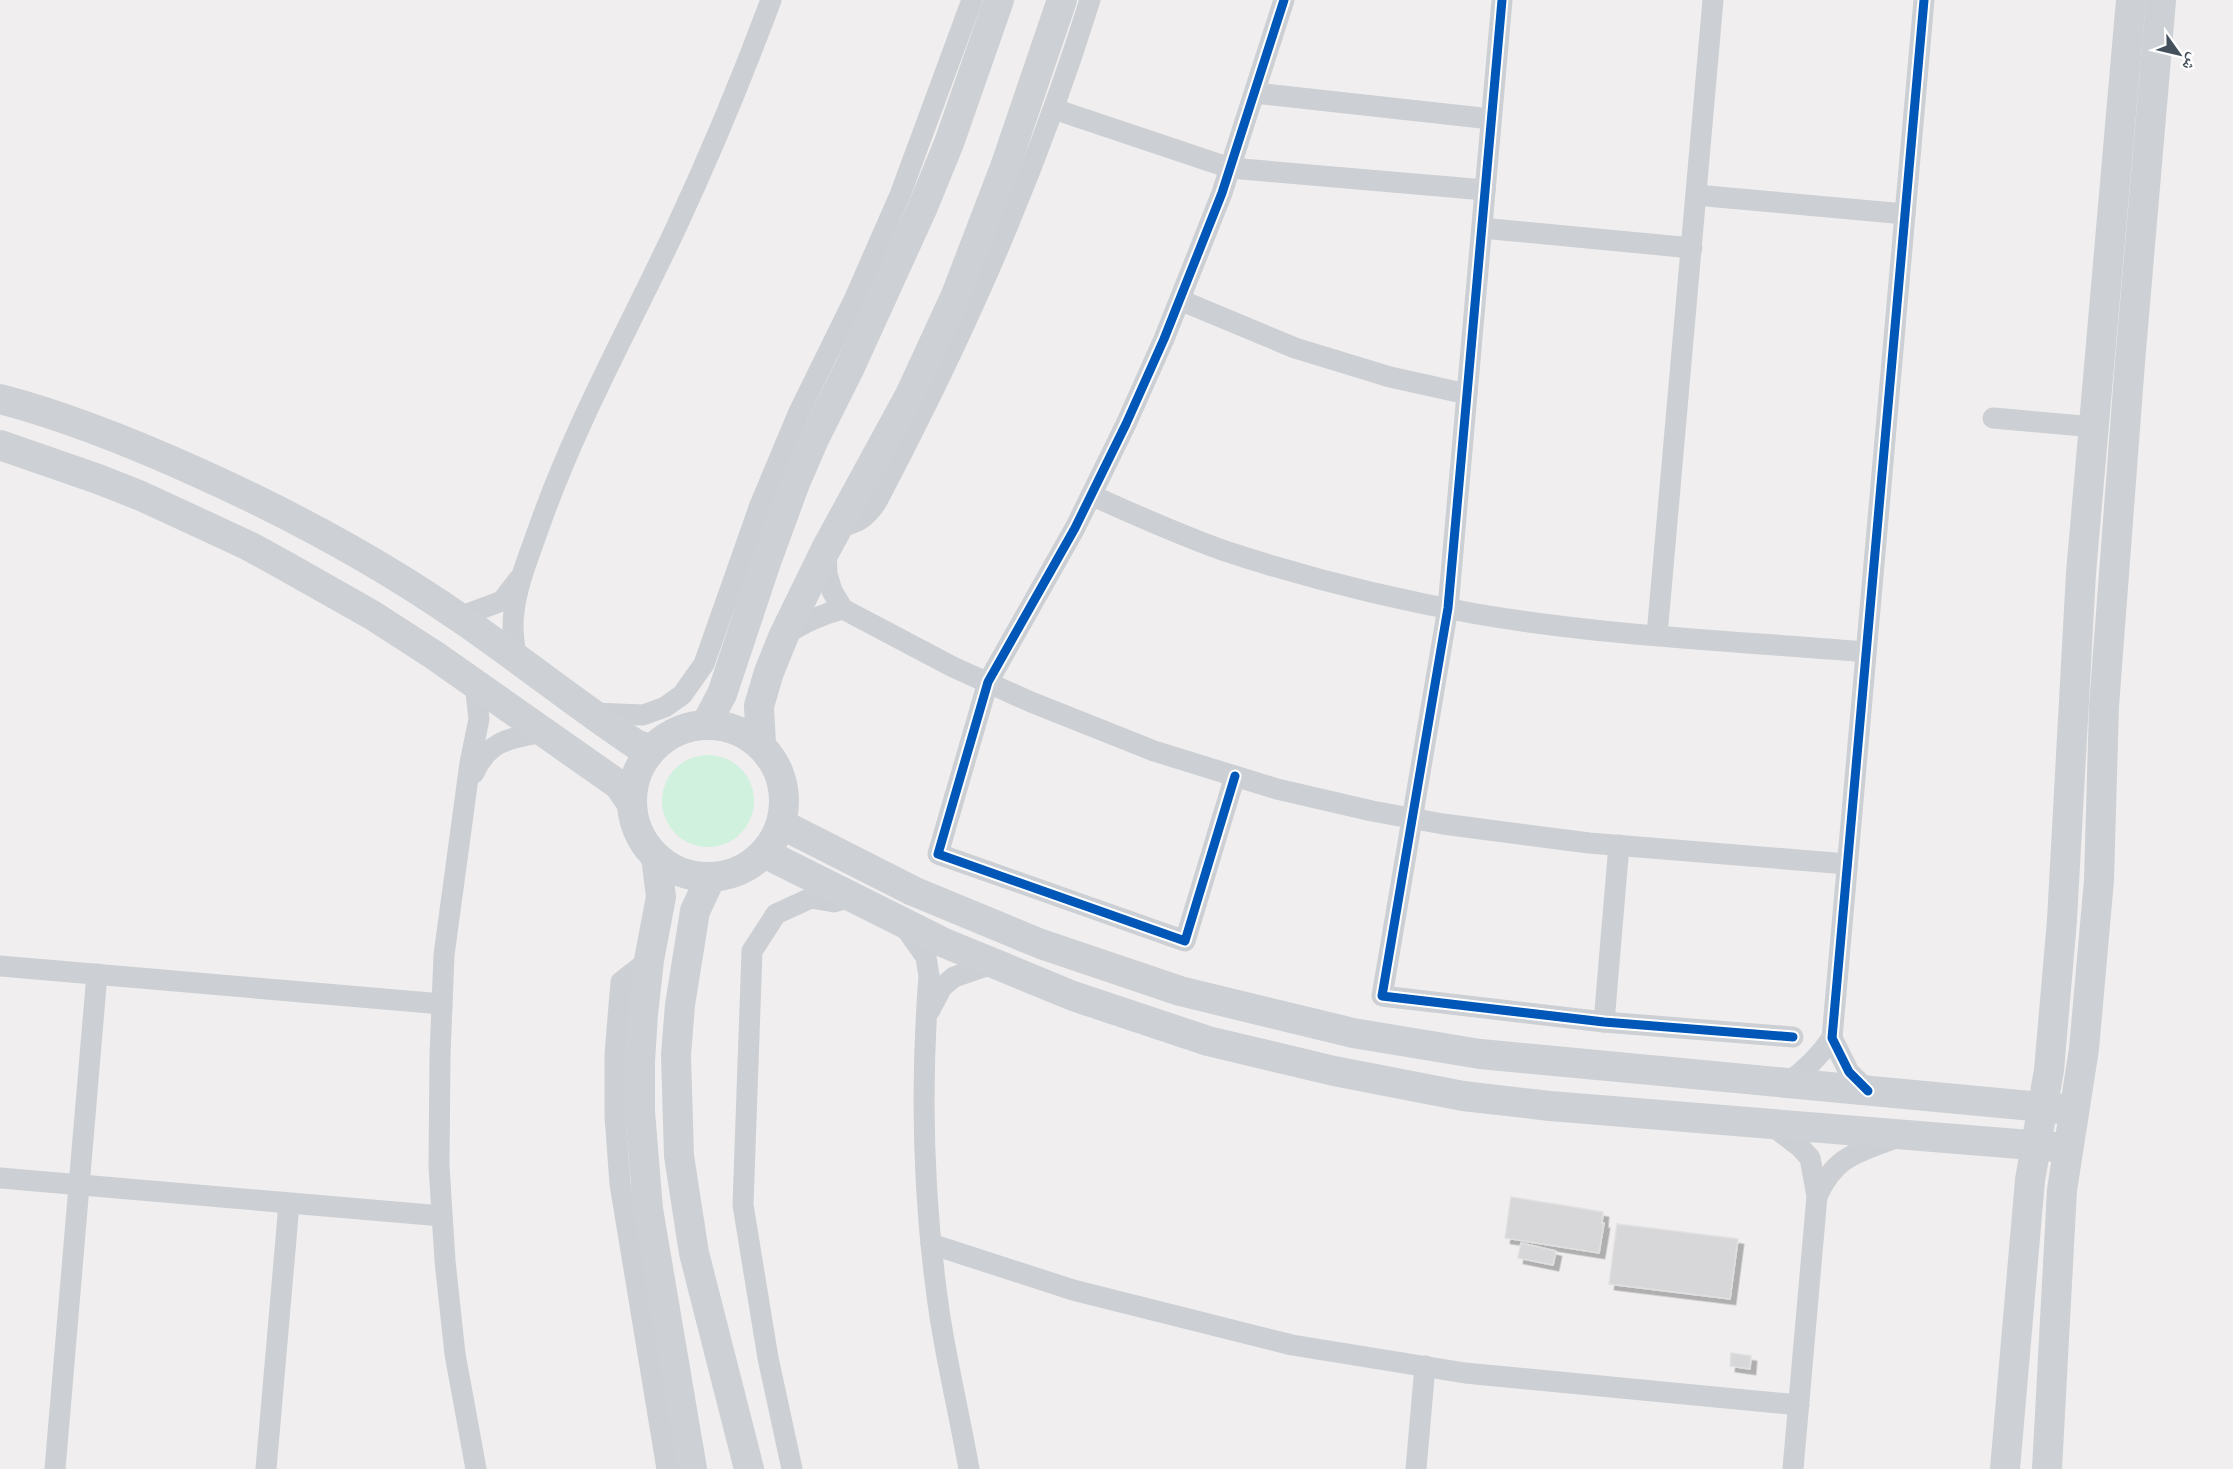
<svg xmlns="http://www.w3.org/2000/svg" width="2233" height="1469" font-family="'Roboto Condensed','Noto Naskh Arabic',sans-serif">
<defs>
<filter id="shadow"><feDropShadow dx="5.5" dy="5.5" stdDeviation="0" flood-color="#0004"/></filter>
</defs>
<rect width="100%" height="100%" fill="#f0eeee"/>
<circle fill="#d0f1dd" cx="708" cy="801" r="46"/>
<g fill="#d7d6d9" stroke="#e1e0e1" stroke-width="1.5" filter="url(#shadow)">
<path d="M1511,1197l92,15 -1,11h2l-5,30 -94,-15z"/>
<path d="M1617,1224l121,15 -8,60 -121,-15z"/>
<path d="M1521,1243l35,8 -3,14 -35,-7z"/>
<path d="M1731,1353l20,3 -1,13 -20,-3z"/>
</g>
<g fill="none" stroke-linecap="round" stroke-linejoin="round">
<g stroke="#cccfd3" stroke-width="21">
<path d="M1502,0l-54,608 -66,388 222,26 189,15"/>
<path d="M1255,93l236,26"/>
<path d="M1054,109l176,59 255,22"/>
<path d="M1696,195l209,19"/>
<path d="M1482,228l210,20"/>
<path d="M1180,300l115,48 95,29 77,17"/>
<path d="M1993,418l101,9"/>
<path d="M1091,495c44,20 89,40 134,56 82,27 166,48 252,63 128,22 259,27 389,38"/>
<path d="M838,528c20,-6 26,-8 38,-25 86,-163 159,-326 214,-503"/>
<path d="M826,552l1,22 5,17 11,18 110,58 78,35 123,49 123,38 95,22 71,13 146,19 258,21"/>
<path d="M459,617l43,-16 17,-22"/>
<path d="M784,635c20,-12 37,-21 59,-26"/>
<path d="M1657,635l56,-635"/>
<path d="M516,658c-1,-10 -3,-21 -3,-31 0,-33 14,-66 25,-97 36,-104 90,-200 137,-300 35,-75 67,-152 96,-230"/>
<path d="M475,684l4,35 -9,44 -26,192 -4,100 -1,111 6,95 10,93 21,115"/>
<path d="M592,713l51,2 22,-8 17,-12 22,-31 56,-159 38,-91 56,-114 46,-105 72,-195"/>
<path d="M474,773c15,-34 38,-35 71,-41"/>
<path d="M1235,776l-50,165 -247,-87 50,-172 87,-154 51,-104 38,-85 58,-146 62,-193"/>
<path d="M904,926l22,31 3,19c-9,114 -6,228 11,341 8,51 20,101 29,152"/>
<path d="M649,960l-28,22 -6,72v62l5,68 47,285"/>
<path d="M0,966l442,38"/>
<path d="M930,1010l12,-23 12,-10 38,-13"/>
<path d="M1604,1022l15,-177"/>
<path d="M1787,1083c19,-13 32,-26 45,-45"/>
<path d="M1868,1091l-19,-19 -17,-34 92,-1038"/>
<path d="M1770,1124l30,23 10,11 7,38 -24,273"/>
<path d="M0,1178l442,38"/>
<path d="M1817,1196c20,-43 42,-43 83,-60"/>
<path d="M931,1244l142,46 219,55 173,28 334,32"/>
<path d="M55,1469l42,-495"/>
<path d="M266,1469l23,-265"/>
<path d="M792,1469l-24,-111 -25,-153 9,-254 24,-37 35,-16 23,4 17,-5"/>
<path d="M1416,1469l9,-103"/>
</g>
<g stroke="#cdd0d4" stroke-width="30">
<path d="M0,399c69,18 135,45 199,74 91,41 180,89 261,145 60,41 117,87 177,127l15,4"/>
<path d="M0,445l98,34 43,17 108,50 40,22 83,47 62,40 185,130 13,19"/>
<path d="M706,724l16,-30 44,-132 29,-79 19,-44 36,-72 72,-158 27,-66 50,-143"/>
<circle cx="708" cy="801" r="76"/>
<path d="M761,745l-2,-39 10,-34 15,-37 42,-86 84,-154 46,-100 49,-128 57,-167"/>
<path d="M781,824l132,67 128,53 139,47 173,42 127,21 583,55"/>
<path d="M764,853l178,89 131,54 135,45 126,30 129,25 87,10 505,41"/>
<path d="M656,857l5,40 -12,63 -6,54 -3,47v51l8,97 44,260"/>
<path d="M711,877l-16,34 -15,94 -4,50 3,101 15,97 55,216"/>
<path d="M2005,1469l25,-289 19,-110 13,-150 19,-347 50,-573"/>
<path d="M2047,1469l15,-279 22,-141 15,-169 5,-174 26,-344 31,-362"/>
</g>
<g stroke="#fff" stroke-width="13">
<g id="cycleway">
<path d="M1502,0l-54,608 -66,388 222,26 189,15"/>
<path d="M1235,776l-50,165 -247,-87 50,-172 87,-154 51,-104 38,-85 58,-146 62,-193"/>
<path d="M1868,1091l-19,-19 -17,-34 92,-1038"/>
</g>
</g>
<use href="#cycleway" stroke="#0057b8" stroke-width="9"/>
</g>
<g transform="translate(2179 54) rotate(124)" stroke="#ffffff" stroke-width="4.5" paint-order="stroke">
<path d="M0-4.5L10 22L0 15L-10 22Z" fill="#44515d"/>
<text y="-9" font-size="16" font-weight="bold" text-anchor="middle" fill="#44515d">ش</text>
</g>
</svg>
